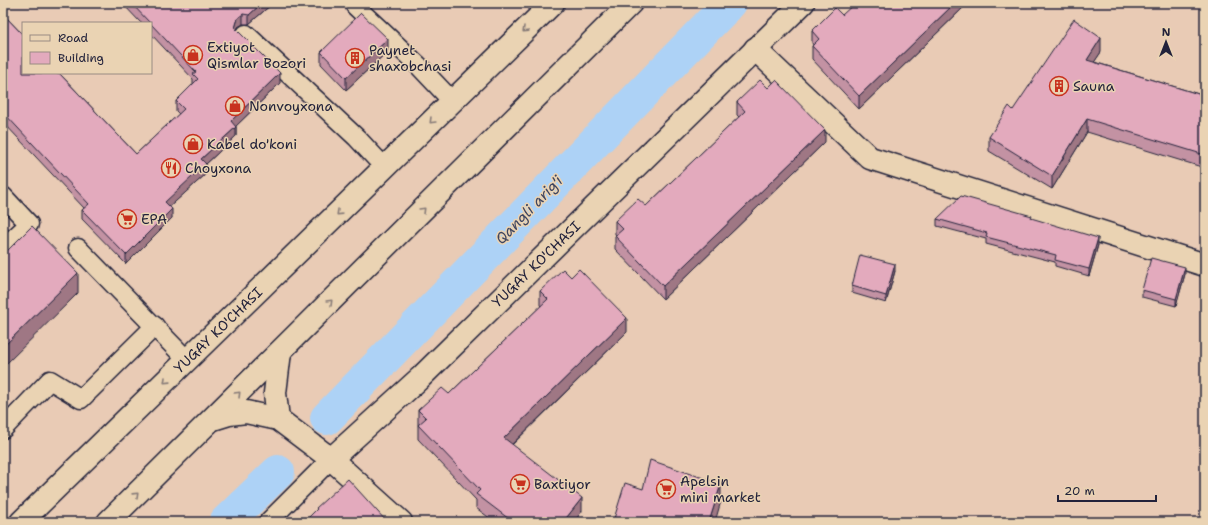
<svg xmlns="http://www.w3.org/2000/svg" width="1208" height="525" font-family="'Shantell Sans',sans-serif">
<rect width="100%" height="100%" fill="#e9cbb5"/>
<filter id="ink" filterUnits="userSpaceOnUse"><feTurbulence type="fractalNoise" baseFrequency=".025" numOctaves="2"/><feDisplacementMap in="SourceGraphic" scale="8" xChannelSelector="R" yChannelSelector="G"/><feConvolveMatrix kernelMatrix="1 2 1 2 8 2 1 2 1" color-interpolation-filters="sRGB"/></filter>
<g filter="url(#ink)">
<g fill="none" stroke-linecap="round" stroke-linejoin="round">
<g stroke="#add2f6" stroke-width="34">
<path d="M327,418l403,-415"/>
<path d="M226,522l52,-50"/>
</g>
<g stroke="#22223b" stroke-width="21">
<g id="lane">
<path d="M355,6l63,59 34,36"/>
<path d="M246,34l111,104 28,30"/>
<path d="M3,196l26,28 -26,24"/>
<path d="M78,248l109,112"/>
<path d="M3,429l47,-49 31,19 74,-73"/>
<path d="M268,522l63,-63"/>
</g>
</g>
<g stroke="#22223b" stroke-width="25">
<g id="street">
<path d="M755,49l115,109 335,107"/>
<path d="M331,459l89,-81 383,-375"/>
</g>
</g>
<g stroke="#22223b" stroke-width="25">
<g id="secondary">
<path d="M213,419l16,-5 17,-2 32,7 53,40 70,63"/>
<path d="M278,419l-3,-26 5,-41"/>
<path d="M21,522l532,-519"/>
<path d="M108,522l523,-519"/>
</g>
</g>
<use href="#lane" stroke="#ead3b3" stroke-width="18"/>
<use href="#street" stroke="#ead3b3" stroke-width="22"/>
<use href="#secondary" stroke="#ead3b3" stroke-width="22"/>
</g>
<g fill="#c392a3" stroke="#22223b">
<path d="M122,3h151l-24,21h-6l-5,3 -1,3 43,53 -44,43v10l-30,28v10l-37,33 3,11 -46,46 -44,-45v-9l2,-2 -81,-86v-108l133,140 43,-40 -3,-3v-10l17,-17v-5l-42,-45v-11h-10z"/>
<path d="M968,3l-109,106 -47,-50v-13l1,-1 -1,-2v-12l30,-16z"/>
<path d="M388,51l-42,39 -25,-26v-12z"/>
<path d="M1101,52l-7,10 111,34v72l-118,-36 -35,57 -63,-38v-14l24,-27z"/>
<path d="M737,102l88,40 -162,157 -48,-50v-13l1,-1 -1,-1v-13l31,-15 93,-89 -2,-2z"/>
<path d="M937,219h95l66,26 -9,31 -34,-10v-4l-69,-18v-5l-49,-13z"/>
<path d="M895,271l-9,32 -34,-10v-7z"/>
<path d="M1185,274l-9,32 -34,-9v-7z"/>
<path d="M540,291l87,41 -115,113 70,66 -8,11h-79l-19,-14v-8l-58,-61v-29l31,-16 92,-88 -1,-1z"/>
</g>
<g fill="#9f7784" stroke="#22223b">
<path d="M262,3h11l-24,21v-9z"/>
<path d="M955,3h13l-109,106v-13z"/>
<path d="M243,14v10l-5,3 -3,10v-9l3,-10z"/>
<path d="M1101,38v14l-14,21v-13z"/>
<path d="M388,39v12l-42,39v-12z"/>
<path d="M280,73v10l-49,48v-10z"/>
<path d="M1087,119v13l-35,57v-13z"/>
<path d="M236,127v9l-30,28v10l-41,37v-9l36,-43z"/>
<path d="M825,130v12l-162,157v-13z"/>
<path d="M172,209v9l-46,46v-9z"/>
<path d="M1098,238v7l-9,31v-7z"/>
<path d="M895,264v7l-9,32v-7z"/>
<path d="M1185,267v7l-9,32v-7z"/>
<path d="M78,273v20l-75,74v-20z"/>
<path d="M627,318v14l-123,120v-14z"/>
<path d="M721,484v17l-6,21h-6z"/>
<path d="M582,498v13l-8,11h-11z"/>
</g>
<g fill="#e3aabd" stroke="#22223b">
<path d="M131,3h131l-13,12 -6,-1 -5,4 -3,10 45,45 -49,48 5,6 -35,32 5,5 -41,38 7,7 -46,46 -44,-45 7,-6 -86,-92v-98l20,21v38h36l77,81 48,-45 -8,-8 22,-22 -5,-5 3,-2 -45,-48v-1h-1z"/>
<path d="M855,3h100l-96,93 -47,-50 7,-7 -7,-8 23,-23 7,7z"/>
<path d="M361,13l27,26 -42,39 -25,-26z"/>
<path d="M1074,19l27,19 -14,22 118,36v59l-118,-36 -35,57 -63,-39 20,-31 4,4z"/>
<path d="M760,80l8,8 8,-8 49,50 -162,156 -48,-50 8,-7 -8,-8 23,-22 8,7 99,-95 -8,-9z"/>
<path d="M961,196l71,20 -1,2 67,20 -9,31 -34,-9 1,-5 -70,-18 1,-4 -50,-14z"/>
<path d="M32,226l46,47 -75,74v-92z"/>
<path d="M860,255l35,9 -9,32 -34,-10z"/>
<path d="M1151,258l34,9 -9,32 -34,-9z"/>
<path d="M563,269l8,8 8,-8 48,49 -123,120 78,60 -19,24h-50l-37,-28 4,-4 -62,-65 8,-7 -8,-8 24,-22 7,6 99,-95 -8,-8z"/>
<path d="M650,460l71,24 -12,38h-96l12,-39 18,6z"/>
<path d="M348,479l39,43h-83l13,-13 -1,-1z"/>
</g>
<defs><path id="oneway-chevron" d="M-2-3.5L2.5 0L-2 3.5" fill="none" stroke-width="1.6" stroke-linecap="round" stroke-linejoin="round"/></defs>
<g stroke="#867a77">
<use href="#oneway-chevron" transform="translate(525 30) rotate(136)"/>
<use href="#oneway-chevron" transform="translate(432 121) rotate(135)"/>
<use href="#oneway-chevron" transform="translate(423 210) rotate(-45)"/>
<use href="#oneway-chevron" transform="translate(339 213) rotate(136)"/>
<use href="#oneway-chevron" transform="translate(330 302) rotate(-45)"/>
<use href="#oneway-chevron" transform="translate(166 381) rotate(136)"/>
<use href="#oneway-chevron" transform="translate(238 394) rotate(-45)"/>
<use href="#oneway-chevron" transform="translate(136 495) rotate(-44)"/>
</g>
</g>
<defs>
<g id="shop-ring" transform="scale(1)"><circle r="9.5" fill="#ead3b3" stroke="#c8321e" stroke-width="1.5"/><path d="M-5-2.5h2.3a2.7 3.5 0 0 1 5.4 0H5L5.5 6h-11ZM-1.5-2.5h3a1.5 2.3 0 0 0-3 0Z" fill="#c8321e"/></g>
<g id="building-ring" transform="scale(1)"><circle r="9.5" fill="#ead3b3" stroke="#c8321e" stroke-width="1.5"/><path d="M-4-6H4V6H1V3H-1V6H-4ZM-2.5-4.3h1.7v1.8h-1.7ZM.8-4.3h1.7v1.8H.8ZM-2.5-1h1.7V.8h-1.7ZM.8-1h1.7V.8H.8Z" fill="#c8321e"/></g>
<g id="restaurant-ring" transform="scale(1)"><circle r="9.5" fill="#ead3b3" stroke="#c8321e" stroke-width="1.5"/><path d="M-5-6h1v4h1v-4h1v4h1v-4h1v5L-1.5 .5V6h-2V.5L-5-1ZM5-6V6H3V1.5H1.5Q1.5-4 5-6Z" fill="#c8321e"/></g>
<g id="supermarket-ring" transform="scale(1)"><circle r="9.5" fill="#ead3b3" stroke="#c8321e" stroke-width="1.5"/><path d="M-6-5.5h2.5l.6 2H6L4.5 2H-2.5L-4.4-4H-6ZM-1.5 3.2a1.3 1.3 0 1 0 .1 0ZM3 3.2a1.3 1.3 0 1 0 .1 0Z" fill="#c8321e"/></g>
</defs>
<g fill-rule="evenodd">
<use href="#shop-ring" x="193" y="55"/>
<use href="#building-ring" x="355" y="58"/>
<use href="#building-ring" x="1059" y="86"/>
<use href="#shop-ring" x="235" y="106"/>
<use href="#shop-ring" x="193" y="144"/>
<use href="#restaurant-ring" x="171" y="168"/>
<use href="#supermarket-ring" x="127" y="219"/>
<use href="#supermarket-ring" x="520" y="484"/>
<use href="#supermarket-ring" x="666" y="489"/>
</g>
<g text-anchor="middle" stroke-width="3" stroke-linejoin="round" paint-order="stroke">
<g font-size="14" fill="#22223b" stroke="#ead3b3" text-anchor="start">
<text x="207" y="52">Extiyot<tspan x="207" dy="16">Qismlar Bozori</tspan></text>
<text x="369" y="55">Paynet<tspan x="369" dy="16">shaxobchasi</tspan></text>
<text x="1073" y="91">Sauna</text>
<text x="249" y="111">Nonvoyxona</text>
<text x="207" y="149">Kabel do'koni</text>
<text x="185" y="173">Choyxona</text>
<text x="141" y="224">EPA</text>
<text x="680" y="486">Apelsin<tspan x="680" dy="16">mini market</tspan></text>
<text x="534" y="489">Baxtiyor</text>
</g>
<g font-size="14" fill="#22223b" stroke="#ead3b3">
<text transform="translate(536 264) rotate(-44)" y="5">YUGAY KO'CHASI</text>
<text transform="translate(218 330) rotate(-44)" y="5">YUGAY KO'CHASI</text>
</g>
<g font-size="15" font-style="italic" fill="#3e4560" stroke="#ead3b3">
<text transform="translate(529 210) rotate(-46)" y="5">Qangli arig'i</text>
</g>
</g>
<rect width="1208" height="525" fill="none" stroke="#ead3b3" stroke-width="16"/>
<rect x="8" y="8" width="1192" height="509" fill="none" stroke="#22223b" stroke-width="1.5" filter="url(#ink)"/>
<rect x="22" y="22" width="130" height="52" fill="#ead3b3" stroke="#9a8c83"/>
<rect x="30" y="35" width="20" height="6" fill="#ead3b3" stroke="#9a8c83"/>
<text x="58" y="42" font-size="12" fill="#22223b">Road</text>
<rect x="30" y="52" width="20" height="12" fill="#e3aabd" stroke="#9a8c83"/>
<text x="58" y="62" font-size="12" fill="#22223b">Building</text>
<g transform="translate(1166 42)" stroke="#ead3b3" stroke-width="3" paint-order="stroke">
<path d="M0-3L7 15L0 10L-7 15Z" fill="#22223b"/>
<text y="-6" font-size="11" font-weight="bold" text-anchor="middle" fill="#22223b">N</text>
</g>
<path d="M1058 495v6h98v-6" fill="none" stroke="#22223b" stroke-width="2"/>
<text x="1064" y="495" font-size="12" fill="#22223b" stroke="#ead3b3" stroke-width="3" paint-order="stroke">20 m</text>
</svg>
